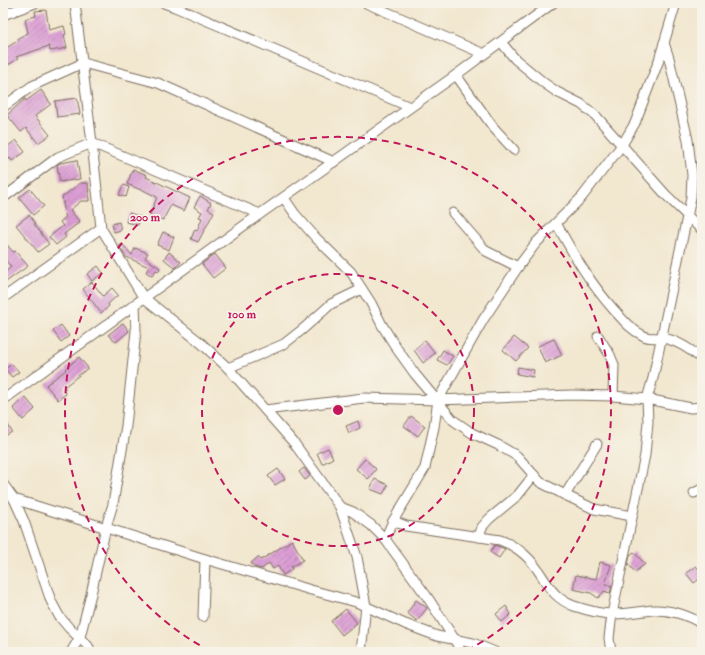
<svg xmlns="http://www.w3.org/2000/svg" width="705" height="655" font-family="'IM FELL Double Pica',serif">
<defs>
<pattern id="building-hatch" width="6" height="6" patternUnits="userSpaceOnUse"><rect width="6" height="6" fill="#dc9ed5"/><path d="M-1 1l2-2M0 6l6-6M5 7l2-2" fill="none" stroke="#b481ac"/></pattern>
</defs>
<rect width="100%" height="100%" fill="#f7f3e8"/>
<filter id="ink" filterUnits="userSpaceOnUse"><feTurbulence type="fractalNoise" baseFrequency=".025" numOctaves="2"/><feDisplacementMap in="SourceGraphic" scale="8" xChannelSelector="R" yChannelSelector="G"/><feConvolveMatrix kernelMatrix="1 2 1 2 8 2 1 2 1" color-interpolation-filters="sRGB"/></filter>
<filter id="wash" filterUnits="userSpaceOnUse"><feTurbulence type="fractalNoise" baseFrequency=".012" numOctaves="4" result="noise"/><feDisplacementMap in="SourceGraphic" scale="16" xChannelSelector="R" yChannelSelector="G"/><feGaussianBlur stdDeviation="0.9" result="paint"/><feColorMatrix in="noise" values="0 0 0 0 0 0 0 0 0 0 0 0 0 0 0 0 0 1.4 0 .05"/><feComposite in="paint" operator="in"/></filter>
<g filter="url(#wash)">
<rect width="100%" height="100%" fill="#f2e7cf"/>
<g id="blocks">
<g fill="url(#building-hatch)">
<path d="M46,10l3,20 15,-4 2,8 -2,1 3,13 -17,3 -1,-5 -33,11 2,2 -15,9v-18l16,-10 -1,-2 10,-5 -3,-14 11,-3 -1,-5z"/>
<path d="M41,90l10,14 -16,12 15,19 -12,8 -12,-15 -5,4 -14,-17 18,-16 1,2z"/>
<path d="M77,98l3,16 -23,3 -2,-16z"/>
<path d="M16,140l9,12 -13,9 -2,-3 -7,7v-15z"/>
<path d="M77,160l3,19 -20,3 -3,-17 3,-2z"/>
<path d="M133,169l14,6 -1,2 44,21 -6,13 -13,-6 -8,15 -13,-5 7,-18 -16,-8v1l-14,-6z"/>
<path d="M80,183h8l1,18h-8l-11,9 10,12 -16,12 2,3 -10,8 -7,-8 14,-11 -3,-4 6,-5 -1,-2 -3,-18z"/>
<path d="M123,185l6,2 -3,10 -7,-2z"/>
<path d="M30,189l14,17 -11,9 -14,-17z"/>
<path d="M200,196l11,7 -3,6 6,3 -16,30 -7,-3 4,-10 2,2 5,-13 -3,-1 3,-5 -8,-5z"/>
<path d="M129,213l12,4 -3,8 -12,-3z"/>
<path d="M29,215l6,8 -1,1 15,20 -11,8 -22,-27z"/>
<path d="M119,222l2,8 -7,2 -2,-8z"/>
<path d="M163,232l11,5 -5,13 -12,-5z"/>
<path d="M3,240l10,12 2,-1 13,15 -25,18v-10l8,-7 -8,-10z"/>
<path d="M122,244l10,11 3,-7 13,5 -3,5 15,10 -1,3 -3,-1 -4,6 -6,-4 3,-5 -23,-10 -7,-11z"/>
<path d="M169,252l12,10 -6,6 -11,-9z"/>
<path d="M215,254l11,14 -13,10 -11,-14z"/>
<path d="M98,266l5,7 -11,8 -5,-7z"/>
<path d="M92,282l11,14 9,-8 6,7 -10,9 1,2 -8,7 -18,-24z"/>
<path d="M123,323l6,8 -13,11 -8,-7z"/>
<path d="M61,325l8,11 -8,6 -8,-11z"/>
<path d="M514,337l14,11 -12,13 -13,-11z"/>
<path d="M554,339l8,16 -17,8 -7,-17z"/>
<path d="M425,340l10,13 -12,10 -9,-13z"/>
<path d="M443,350l10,6 -6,9 -10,-5z"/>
<path d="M79,357l9,11 -24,19 2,2 -2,2 2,3 -8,6 -12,-15 20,-15 -1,-1z"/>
<path d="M12,364l7,8 -7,5 -7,-8z"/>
<path d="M518,367l16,3 -1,7 -16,-3z"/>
<path d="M25,397l10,12 -12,11 -10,-12z"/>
<path d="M3,416l9,16 -9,5z"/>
<path d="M411,416l14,10 -7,10 -14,-10z"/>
<path d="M358,421l2,7 -11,5 -3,-7z"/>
<path d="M328,448l5,10 -11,6 -5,-11z"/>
<path d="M365,459l11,10 -8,10 -12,-10z"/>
<path d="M304,468l6,8 -5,4 -6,-8z"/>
<path d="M278,469l7,10 -10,6 -7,-9z"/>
<path d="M375,479l13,6 -5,9 -13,-5z"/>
<path d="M292,540l11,20 -12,7 1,2 -9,6 -5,-9 -5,3 -4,-6 -7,6 -8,-2 -3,-4 7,-6 3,3z"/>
<path d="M495,545l10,4 -6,9 -9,-6z"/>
<path d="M634,552l11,12 -10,8 -7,-8 2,-9z"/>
<path d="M600,562l11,3 -6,19 7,2 -2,7 -6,-2 -6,7 -7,-5 -18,-4 3,-14 20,4z"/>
<path d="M696,566l6,7v4l-8,6 -8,-10z"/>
<path d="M416,600l11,8 -10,13 -10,-8z"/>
<path d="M506,606l5,8 -9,8 -6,-8z"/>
<path d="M346,609l11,14 -15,12 -11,-14z"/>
</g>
</g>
</g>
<g filter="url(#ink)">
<use href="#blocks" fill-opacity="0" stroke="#7b6c5c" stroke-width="1"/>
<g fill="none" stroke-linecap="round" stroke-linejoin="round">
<g stroke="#7b6c5c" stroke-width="11">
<g id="minor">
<path d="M75,3l17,140 9,85 42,69 58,46 27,25 66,75 46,64 13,5 18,13 14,14 43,59 27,42 6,12"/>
<path d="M164,3l11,4 235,100"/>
<path d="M366,3l118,51"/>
<path d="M3,15l32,-12"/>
<path d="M501,42l14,17 29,24 13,9 24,12 15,12 70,79 36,35"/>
<path d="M456,75l37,52 21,23"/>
<path d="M3,107l29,-21 51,-23 75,20 176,79"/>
<path d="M3,198l55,-41 34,-14 168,71"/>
<path d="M284,198l11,16 21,24 35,34 20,31 11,22 15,24 18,25 38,46 19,13 26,12 19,11 23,26 25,13 29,14 38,7"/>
<path d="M453,213l33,38 32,16"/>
<path d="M556,223c18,32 33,59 58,87 9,10 17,20 30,26 5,3 11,1 18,2 15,2 28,11 40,21"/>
<path d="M3,298l98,-70"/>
<path d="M598,336l12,19 4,10 -1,31"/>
<path d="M228,368l56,-24 19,-15 28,-25 31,-15"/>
<path d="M3,400l257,-186 196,-139 97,-72"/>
<path d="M265,410l99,-12 74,2 134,-5 41,1 34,3 44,9 11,-1"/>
<path d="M3,484l11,15 10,22 27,80 8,15 10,12 19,18 3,6"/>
<path d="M694,493l8,-4"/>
<path d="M565,495l32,-51"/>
<path d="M14,499l191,60 106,31 45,12 49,22 32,12 36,7 22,9"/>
<path d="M340,507l17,50 9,49 -5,46"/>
<path d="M393,521l13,5 94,14c11,4 21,10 30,20 16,17 18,36 44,46 12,4 25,8 39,8 13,0 26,-2 39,-4 17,-1 36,5 50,14"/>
<path d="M479,537l3,-10 7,-8 29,-24 16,-20"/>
<path d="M385,539l8,-18 32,-53 9,-41 4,-27 45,-80 35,-53 18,-24 46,-46 40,-52 13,-22 24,-63 17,-57"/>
<path d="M203,617l2,-58"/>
<path d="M71,652l9,-15 11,-43 15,-67 7,-23 13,-78 10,-95 -1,-27"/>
<path d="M611,652l-2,-14 3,-24 33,-159 3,-33 -1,-23 6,-21 38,-180 1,-23 -4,-35 -19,-82 -5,-15"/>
</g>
</g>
<use href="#minor" stroke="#fff" stroke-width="9"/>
</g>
</g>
<g fill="none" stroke="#c2185b" stroke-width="2" stroke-dasharray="7 5">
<circle cx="338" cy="410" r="136"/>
<path d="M210 651A273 273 0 1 1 466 651"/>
</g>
<circle cx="338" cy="410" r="6" fill="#c2185b" stroke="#f7f3e8" stroke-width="2"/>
<g font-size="12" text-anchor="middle" font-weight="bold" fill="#c2185b" stroke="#f7f3e8" stroke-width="3.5" stroke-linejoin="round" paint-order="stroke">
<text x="145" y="221">200 m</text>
<text x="242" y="318">100 m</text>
</g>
<rect width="705" height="655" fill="none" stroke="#f7f3e8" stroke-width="16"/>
</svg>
